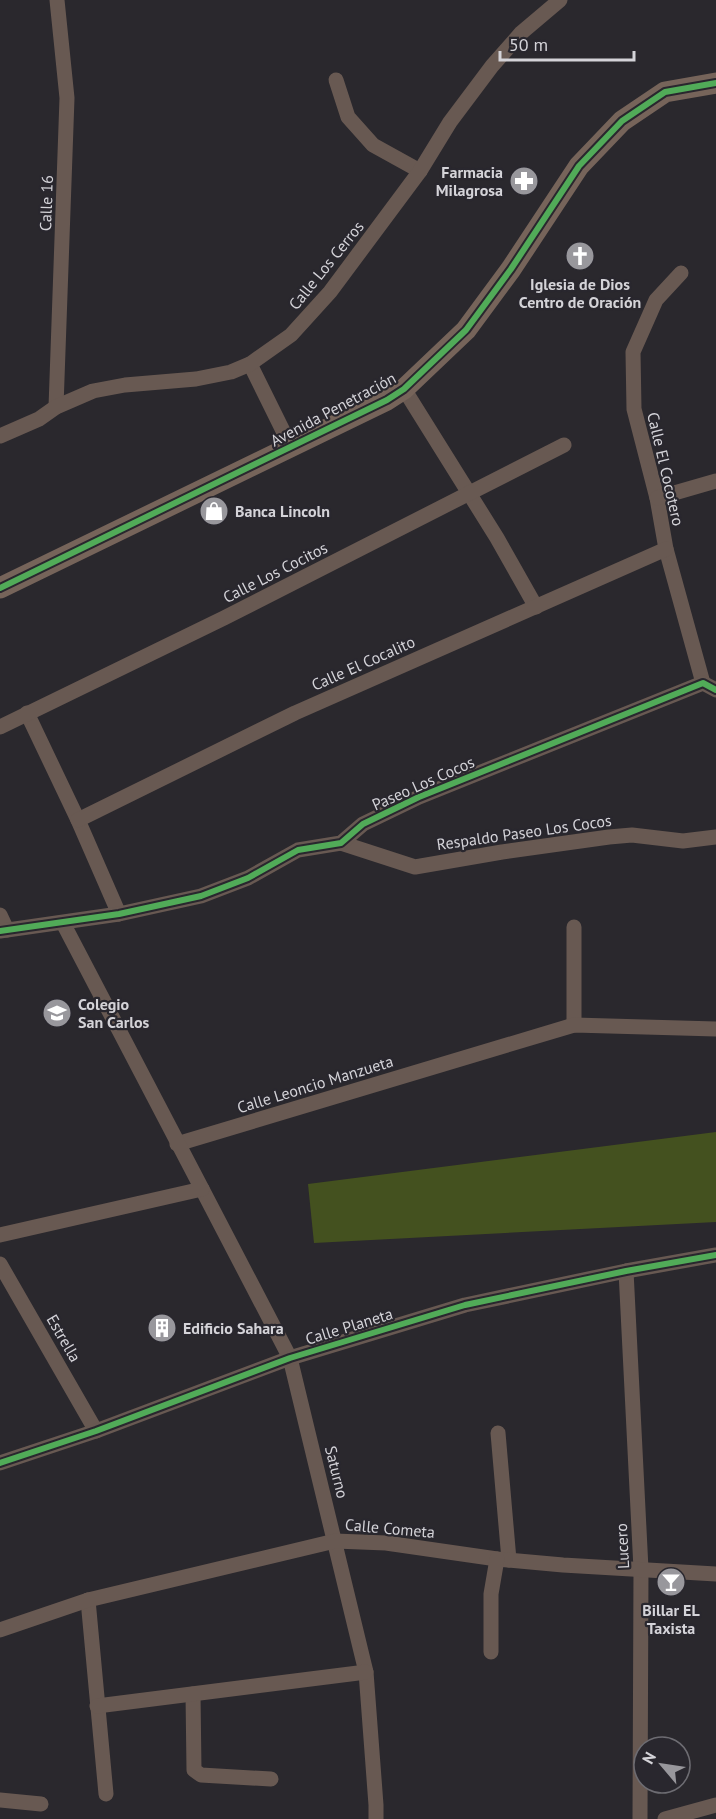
<svg xmlns="http://www.w3.org/2000/svg" width="716" height="1819" font-family="'PT Sans',sans-serif">
<rect width="100%" height="100%" fill="#2a282d"/>
<path fill="#44511f" d="M716,1132v90l-402,21 -6,-59z"/>
<g fill="none" stroke-linecap="round" stroke-linejoin="round">
<g stroke="#685952" stroke-width="15">
<path d="M336,80l12,37 25,28 47,26"/>
<path d="M681,273l-25,27 -23,52 1,57 23,89 9,51 37,134"/>
<path d="M250,364l41,83"/>
<path d="M404,389l93,149 39,69"/>
<path d="M56,407l11,-309 -10,-98"/>
<path d="M0,436l39,-17 17,-12 37,-16 32,-6 71,-6 35,-7 19,-8 41,-29 39,-43 90,-121 30,-49 42,-56 29,-33 39,-33"/>
<path d="M657,498l59,-17"/>
<path d="M27,713l51,107 41,94"/>
<path d="M0,727l224,-109 340,-173"/>
<path d="M78,820l217,-107 371,-164"/>
<path d="M341,843l74,24 87,-15 107,-15 23,-2 51,6 33,-4"/>
<path d="M0,915l7,15"/>
<path d="M0,931l119,-17 82,-18 47,-18 50,-28 43,-7 22,-19 56,-27 284,-114 13,7"/>
<path d="M574,1025v-98"/>
<path d="M177,1144l397,-119 142,4"/>
<path d="M202,1189l88,169 76,314 10,133v14"/>
<path d="M0,1235l202,-46 -139,-266"/>
<path d="M0,1264l96,167"/>
<path d="M626,1271l15,298 -1,250"/>
<path d="M498,1433l11,127"/>
<path d="M0,1463l96,-32 194,-73 175,-53 161,-34 90,-16"/>
<path d="M88,1600l18,194"/>
<path d="M0,1630l88,-30 247,-59 51,2 111,16 66,6 153,9"/>
<path d="M491,1652v-58l6,-35"/>
<path d="M193,1694l1,76 7,5 70,4"/>
<path d="M97,1706l269,-34"/>
<path d="M0,1800l41,4"/>
<path d="M665,1819l51,-14"/>
</g>
<path stroke="#76645a" stroke-width="21" d="M0,588l387,-188 17,-11 62,-59 45,-61 68,-103 43,-45 43,-29 51,-9"/>
<g stroke="#29272e" stroke-width="10">
<g id="cycleway">
<path d="M0,588l387,-188 17,-11 62,-59 45,-61 68,-103 43,-45 43,-29 51,-9"/>
<path d="M0,931l119,-17 82,-18 47,-18 50,-28 43,-7 22,-19 56,-27 284,-114 13,7"/>
<path d="M0,1463l96,-32 194,-73 175,-53 161,-34 90,-16"/>
</g>
</g>
<use href="#cycleway" stroke="#51ab58" stroke-width="6"/>
</g>
<defs>
<g id="pharmacy-disc" transform="scale(1.5)"><circle r="9.5" fill="#98979c" stroke="#29272e"/><path d="M-2-6h4v4h4v4h-4v4h-4v-4h-4v-4h4Z" fill="#fff"/></g>
<g id="church-disc" transform="scale(1.5)"><circle r="9.5" fill="#98979c" stroke="#29272e"/><path d="M-1.2-6h2.4v3.5h3.3v2.4h-3.3V6h-2.4V-.1h-3.3v-2.4h3.3Z" fill="#fff"/></g>
<g id="shop-disc" transform="scale(1.5)"><circle r="9.5" fill="#98979c" stroke="#29272e"/><path d="M-5-2.5h2.3a2.7 3.5 0 0 1 5.4 0H5L5.5 6h-11ZM-1.5-2.5h3a1.5 2.3 0 0 0-3 0Z" fill="#fff"/></g>
<g id="university-disc" transform="scale(1.5)"><circle r="9.5" fill="#98979c" stroke="#29272e"/><path d="M0-5L7-2L0 1L-7-2ZM-4 1L0 2.5L4 1V4Q0 6-4 4Z" fill="#fff"/></g>
<g id="building-disc" transform="scale(1.5)"><circle r="9.5" fill="#98979c" stroke="#29272e"/><path d="M-4-6H4V6H1V3H-1V6H-4ZM-2.5-4.3h1.7v1.8h-1.7ZM.8-4.3h1.7v1.8H.8ZM-2.5-1h1.7V.8h-1.7ZM.8-1h1.7V.8H.8Z" fill="#fff"/></g>
<g id="bar-disc" transform="scale(1.5)"><circle r="9.5" fill="#98979c" stroke="#29272e"/><path d="M-6-5H6L.8 .8V4.5H3.5V6h-7V4.5H-.8V.8Z" fill="#fff"/></g>
</defs>
<g fill-rule="evenodd">
<use href="#pharmacy-disc" x="524" y="181"/>
<use href="#church-disc" x="580" y="256"/>
<use href="#shop-disc" x="214" y="511"/>
<use href="#university-disc" x="57" y="1013"/>
<use href="#building-disc" x="162" y="1328"/>
<use href="#bar-disc" x="671" y="1582"/>
</g>
<g text-anchor="middle" stroke-width="4.5" stroke-linejoin="round" paint-order="stroke">
<g font-size="16" font-weight="bold" fill="#d4d3d8" stroke="#29272e" text-anchor="start">
<text x="503" y="178" text-anchor="end">Farmacia<tspan x="503" dy="18">Milagrosa</tspan></text>
<text x="580" y="290" text-anchor="middle">Iglesia de Dios<tspan x="580" dy="18">Centro de Oración</tspan></text>
<text x="235" y="517">Banca Lincoln</text>
<text x="78" y="1010">Colegio<tspan x="78" dy="18">San Carlos</tspan></text>
<text x="183" y="1334">Edificio Sahara</text>
<text x="671" y="1616" text-anchor="middle">Billar EL<tspan x="671" dy="18">Taxista</tspan></text>
</g>
<g font-size="16" fill="#d4d3d8" stroke="#29272e">
<text transform="translate(46 203) rotate(-88)" y="6">Calle 16</text>
<text transform="translate(326 265) rotate(-51)" y="6">Calle Los Cerros</text>
<text transform="translate(333 409) rotate(-28)" y="6">Avenida Penetración</text>
<text transform="translate(666 469) rotate(77)" y="6">Calle El Cocotero</text>
<text transform="translate(275 572) rotate(-27)" y="6">Calle Los Cocitos</text>
<text transform="translate(363 663) rotate(-24)" y="6">Calle El Cocalito</text>
<text transform="translate(423 783) rotate(-24)" y="6">Paseo Los Cocos</text>
<text transform="translate(524 832) rotate(-8)" y="6">Respaldo Paseo Los Cocos</text>
<text transform="translate(315 1084) rotate(-17)" y="6">Calle Leoncio Manzueta</text>
<text transform="translate(349 1326) rotate(-17)" y="6">Calle Planeta</text>
<text transform="translate(64 1338) rotate(60)" y="6">Estrella</text>
<text transform="translate(337 1472) rotate(76)" y="6">Saturno</text>
<text transform="translate(390 1528) rotate(5)" y="6">Calle Cometa</text>
<text transform="translate(622 1546) rotate(-93)" y="6">Lucero</text>
</g>
</g>
<g transform="translate(662 1765) rotate(299)"><circle r="28" fill="#29272e" stroke="#6d6c72" stroke-width="1.5"/>
<path d="M0-4.5L10 22L0 15L-10 22Z" fill="#98979c"/>
<text y="-9" font-size="16" font-weight="bold" text-anchor="middle" fill="#d4d3d8">N</text>
</g>
<path d="M500 51v9h134v-9" fill="none" stroke="#d4d3d8" stroke-width="3"/>
<text x="509" y="51" font-size="18" fill="#d4d3d8" stroke="#29272e" stroke-width="4.5" paint-order="stroke">50 m</text>
</svg>
